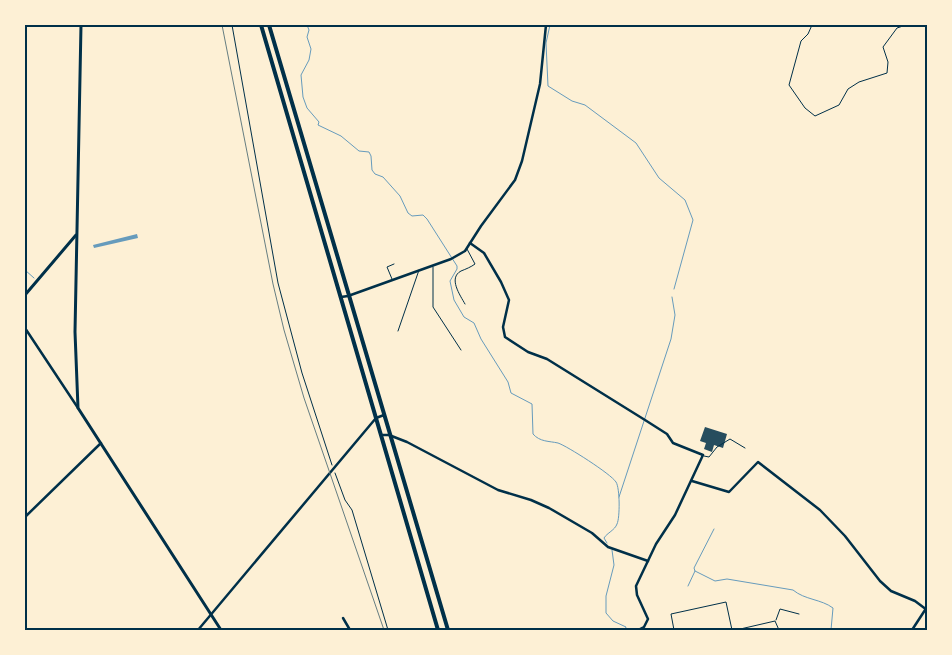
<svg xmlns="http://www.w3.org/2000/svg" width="952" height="655" font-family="'Nunito Sans',sans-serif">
<rect width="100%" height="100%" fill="#fdf0d5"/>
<path fill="#669bbc" d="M137,234l1,4 -44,10 -1,-3z"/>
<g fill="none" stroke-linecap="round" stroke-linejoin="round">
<g stroke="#669bbc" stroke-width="1">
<path d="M307,25l2,5 -2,7 4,12 -2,11 -8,15 2,22 4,11 12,14 -1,3 23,11 18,15 10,1 2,4 1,14 3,4 8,3 17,19 8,17 4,3 11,-1 4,4 30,47v3l-7,12 4,19 10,17 10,6 7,16 27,43 3,11 21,11 1,30c7,8 16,7 25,9 9,3 53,31 58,39 4,6 4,36 1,42 -2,6 -10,9 -13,14l3,5"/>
<path d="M550,25l-4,18 2,43 24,15 13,4 51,38 23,35 26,22 8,20 -19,69"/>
<path d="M25,270l9,8"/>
<path d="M619,497l52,-158 4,-24 -3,-18"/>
<path d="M612,550l2,15 -8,31v17l7,8 13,6 -1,3"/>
<path d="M695,571l20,10 12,-2 66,11c12,10 28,9 40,18l-2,22"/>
<path d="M688,586l7,-15 -1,-3 20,-39"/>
</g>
</g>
<path fill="#264d5e" d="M705,427l22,7 -4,14 -9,-3 -2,7 -8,-3 2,-6 -6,-2z"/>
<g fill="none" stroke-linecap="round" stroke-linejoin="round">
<g stroke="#003049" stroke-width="1">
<path d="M232,25l46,258 24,90 30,92"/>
<path d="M812,25l-4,9 -7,7 -12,44 16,23 10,8 24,-11 9,-16 11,-7 28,-9 1,-11 -5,-15 14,-19 9,-3"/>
<path d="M335,473l10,27 7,10 36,120"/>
</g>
<g stroke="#003049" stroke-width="1">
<path d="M433,267v40l28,43"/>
<path d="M392,279l-5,-12 7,-3"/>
<path d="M465,304c-5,-9 -17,-26 -4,-33 5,-2 10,-4 14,-7l-8,-15"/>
<path d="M398,331l21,-61"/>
<path d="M704,456l5,1 8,-10 13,-8 15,9"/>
<path d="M776,620l4,-11 19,5"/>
<path d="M674,630l-3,-16 55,-12 6,28"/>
<path d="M736,630l39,-9 4,9"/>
</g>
<g stroke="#003049" stroke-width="2.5">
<path d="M470,243l14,10 17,29 8,18 -6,27 2,10 23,15 19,7 98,61 22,14 6,9 30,12 -28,60 -19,29 -20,42 1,9 11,24 -4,8 -6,3"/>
<path d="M341,297l7,-1 103,-37 14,-8 16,-25 34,-46 7,-19 18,-77 6,-59"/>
<path d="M25,328l53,80"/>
<path d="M382,435h7l18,7 91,48 33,10 18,8 43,25 16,14 40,14"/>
<path d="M692,481l37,11 29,-30 62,48 25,26 35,45 11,10 24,10 12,9"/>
<path d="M25,517l76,-74"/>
<path d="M343,618l7,12"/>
<path d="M198,630l178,-212 8,-3"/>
<path d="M912,630l15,-23"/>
</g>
<g stroke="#003049" stroke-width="3">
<path d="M81,25l-6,307 3,76 143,222"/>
<path d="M25,295l51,-60"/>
</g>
<g stroke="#003049" stroke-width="4">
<path d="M261,25l177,605"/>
<path d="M269,25l179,605"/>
</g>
<path stroke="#657d81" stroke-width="1" d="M222,25l51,259 11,46 20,68 80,232"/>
</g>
<rect width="952" height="655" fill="none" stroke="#fdf0d5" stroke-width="52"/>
<rect x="26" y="26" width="900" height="603" fill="none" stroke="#003049" stroke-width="2"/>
</svg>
